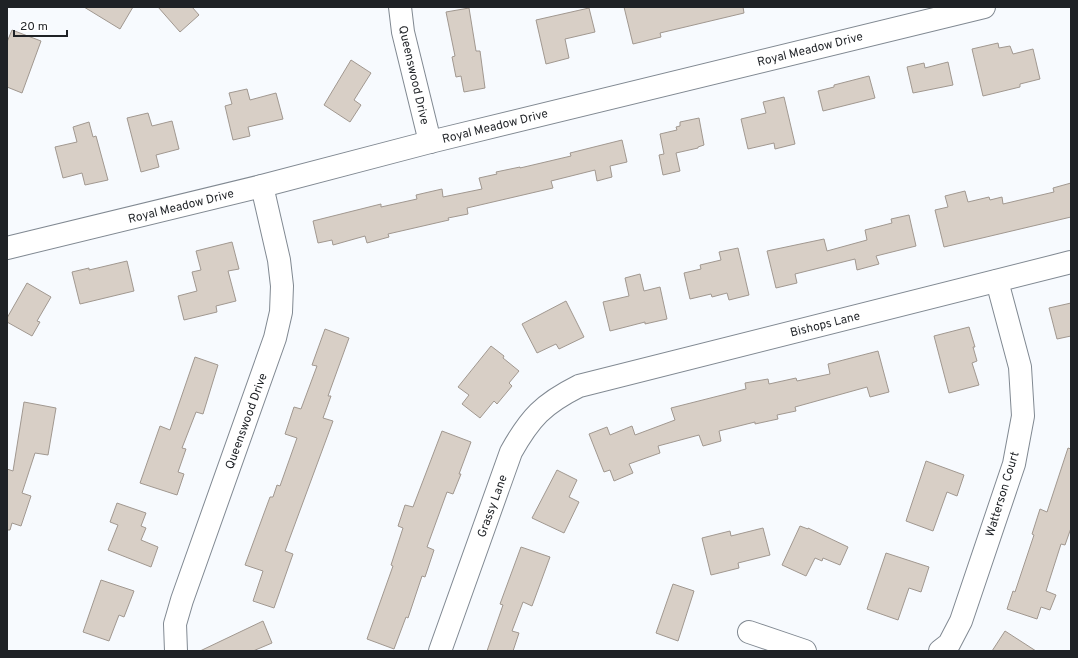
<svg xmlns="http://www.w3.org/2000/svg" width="1078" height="658" font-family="Overpass,sans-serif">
<rect width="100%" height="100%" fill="#f7fafe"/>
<g fill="#d8cfc6" stroke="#a19890">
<path d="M84,7h49l-13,22z"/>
<path d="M158,7h34l7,8 -19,17z"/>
<path d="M624,7h119l1,6 -84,20 1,4 -28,7z"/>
<path d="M469,8l7,43h4l5,37 -21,4 -3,-16 -5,1 -4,-20 3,-1 -9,-44z"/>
<path d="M589,8l6,24 -30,7 4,19 -23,6 -10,-44z"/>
<path d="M12,30l29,11 -19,52 -15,-6v-45z"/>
<path d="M998,43l1,5 11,-2 3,8 20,-5 7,30 -20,5v3l-37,9 -11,-47z"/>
<path d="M351,60l20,13 -17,27 7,5 -11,17 -26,-17z"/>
<path d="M948,62l5,23 -40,8 -6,-26 17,-4 1,5z"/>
<path d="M869,76l6,22 -52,13 -5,-20 16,-4v-2z"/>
<path d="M247,89l3,11 26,-7 7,26 -35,8 2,9 -17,4 -8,-34 7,-2 -3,-11z"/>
<path d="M784,97l11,47 -20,5 -1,-6 -26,6 -7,-30 25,-6 -3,-11z"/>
<path d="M148,113l4,13 20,-5 7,28 -23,6 3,12 -18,5 -14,-54z"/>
<path d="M699,118l5,27 -6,2v1l-22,5 4,18 -17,4 -4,-20 5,-1 -4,-20 17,-4 -1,-3 4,-1v-4z"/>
<path d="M89,122l4,15 3,-1 12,44 -23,5 -3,-12 -19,5 -8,-31 22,-5 -4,-15z"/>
<path d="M622,140l5,22 -17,4 2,11 -15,4 -2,-11 -44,11 2,7 -86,20 1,6 -20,4 1,2 -61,14 1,3 -22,6 -2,-7 -32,9 -1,-5 -14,3 -5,-22 68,-17v3l36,-8 -1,-4 26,-6 1,8 39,-8 -3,-11 18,-4 -1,-2 24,-5v1l51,-12 -1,-3z"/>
<path d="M1071,183v34l-127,30 -9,-37 13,-3 -3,-11 20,-5 3,11 21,-5 1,3 12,-3 1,7 51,-12 -1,-4z"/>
<path d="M909,215l7,31 -40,10 3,8 -22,6 -2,-11 -60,15 2,9 -21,5 -9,-37 57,-12 3,12 40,-11 -2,-10 27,-7 -1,-4z"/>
<path d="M232,242l7,27 -11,2 8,30 -20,5 1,6 -33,8 -6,-24 19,-5 -5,-19 9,-2 -5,-19z"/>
<path d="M738,248l11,47 -20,5 -2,-7 -15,4 -1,-3 -21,5 -6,-26 17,-4 -1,-4 21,-5 -2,-8z"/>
<path d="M127,261l7,30 -54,13 -8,-32 17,-4v2z"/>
<path d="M640,274l4,17 16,-4 7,32 -22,5v-2l-35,9 -7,-29 26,-6 -4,-18z"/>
<path d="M27,283l24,14 -14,24 3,1 -8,14 -25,-14v-4z"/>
<path d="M566,301l18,36 -25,12 -3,-5 -19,9 -15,-29z"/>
<path d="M1071,303v33l-14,3 -8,-31z"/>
<path d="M969,327l6,20h-2l4,14 -5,2 7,22 -30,8 -15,-57z"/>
<path d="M325,329l24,9 -21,58h3l-8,22 10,3 -48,130 8,3 -19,54 -21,-7 10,-30 -18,-6 25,-68h3l4,-12 3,1 17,-48 -12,-4 9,-27 7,2 16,-43 -5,-1z"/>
<path d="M491,346l13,10 -1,2 16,13 -10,12 3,3 -15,18 -3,-3 -14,17 -18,-14 7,-9 -11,-8z"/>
<path d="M878,351l11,41 -19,5 -3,-10 -72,20 1,4 -19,4 1,4 -23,5v-2l-36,9 2,10 -18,5 -4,-11 -41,11 2,7 -31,11 4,9 -19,8 -4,-11 -6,2 -15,-38 18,-7 3,8 22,-9 3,9 40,-15 -4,-12 75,-19 -1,-6 23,-4 1,5 27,-6 1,3 33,-7 -2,-10z"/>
<path d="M195,357l23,8 -15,49 -7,-2 -14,36 4,1 -8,23 6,2 -7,21 -37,-12 20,-57 10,4z"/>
<path d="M24,402l32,6 -8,47 -13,-2 -13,40 9,3 -10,30 -9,-3 -2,7h-3v-61l6,2z"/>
<path d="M442,431l29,11 -12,32h2l-8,20 -6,-2 -20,55 7,3 -9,27 -3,-1 -14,42 -2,-1 -12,32 -27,-10 26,-73 -2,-1 12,-37 -5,-2 7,-21 8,2z"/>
<path d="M1068,448l3,1v79l-6,17 -4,-1 -15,47 10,4 -6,15 -9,-3 -4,12 -30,-10 6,-18 2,1 19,-57 -2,-1 8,-25 7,3z"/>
<path d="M926,461l38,14 -7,21 -10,-4 -14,39 -27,-10z"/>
<path d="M557,470l20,10 -8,17 10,5 -15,31 -32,-15z"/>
<path d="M117,503l29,10 -5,13 5,2 -5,12 17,7 -7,20 -43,-17 10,-25 -8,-3z"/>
<path d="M800,526l8,3v-1l40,19 -8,18 -17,-7 -1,3 -7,-3 -9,18 -24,-11z"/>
<path d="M763,528l7,27 -32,8 1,5 -28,7 -9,-37 28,-7 1,5z"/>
<path d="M521,547l29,10 -18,49 -9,-4 -11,29 7,2 -6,18h-26l16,-46 -3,-1z"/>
<path d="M886,553l43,14 -8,25 -12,-4 -11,32 -31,-11z"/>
<path d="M101,580l33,11 -10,26 -5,-2 -10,26 -26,-9z"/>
<path d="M673,584l21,7 -16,50 -22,-8z"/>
<path d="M263,621l9,22 -19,8h-53z"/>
<path d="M1005,631l31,20h-44z"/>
</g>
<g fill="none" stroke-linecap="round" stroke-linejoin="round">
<g stroke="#818992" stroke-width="24">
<g id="minor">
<path d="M400,7l3,25 27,110"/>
<path d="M7,248l255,-62 168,-44 554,-135"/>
<path d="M749,632l56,19"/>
<path d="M176,651l-1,-27 7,-24 93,-262 6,-26 1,-26 -3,-26 -17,-74"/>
<path d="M440,651l71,-199c19,-34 32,-48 68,-66l492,-124"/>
<path d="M940,651l9,-7 12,-23 53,-157 9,-48 -3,-49 -23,-86"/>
</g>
</g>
<use href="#minor" stroke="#fff" stroke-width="22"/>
</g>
<g text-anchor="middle" stroke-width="3" stroke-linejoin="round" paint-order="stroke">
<g font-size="12" fill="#1f2226" stroke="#fff">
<text transform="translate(810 49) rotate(-14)" y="4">Royal Meadow Drive</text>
<text transform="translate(414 75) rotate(77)" y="4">Queenswood Drive</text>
<text transform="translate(495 126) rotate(-14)" y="4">Royal Meadow Drive</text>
<text transform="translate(181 206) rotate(-14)" y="4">Royal Meadow Drive</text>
<text transform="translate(825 324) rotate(-14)" y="4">Bishops Lane</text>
<text transform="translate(246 421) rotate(-70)" y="4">Queenswood Drive</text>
<text transform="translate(1002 494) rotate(-73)" y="4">Watterson Court</text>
<text transform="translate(492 506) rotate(-70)" y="4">Grassy Lane</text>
</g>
</g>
<rect width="1078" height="658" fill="none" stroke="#1f2226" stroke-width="16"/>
<path d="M14 30v6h53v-6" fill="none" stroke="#1f2226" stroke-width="2"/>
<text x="20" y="30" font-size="12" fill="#1f2226" stroke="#ffffff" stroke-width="3" paint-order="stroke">20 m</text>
</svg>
